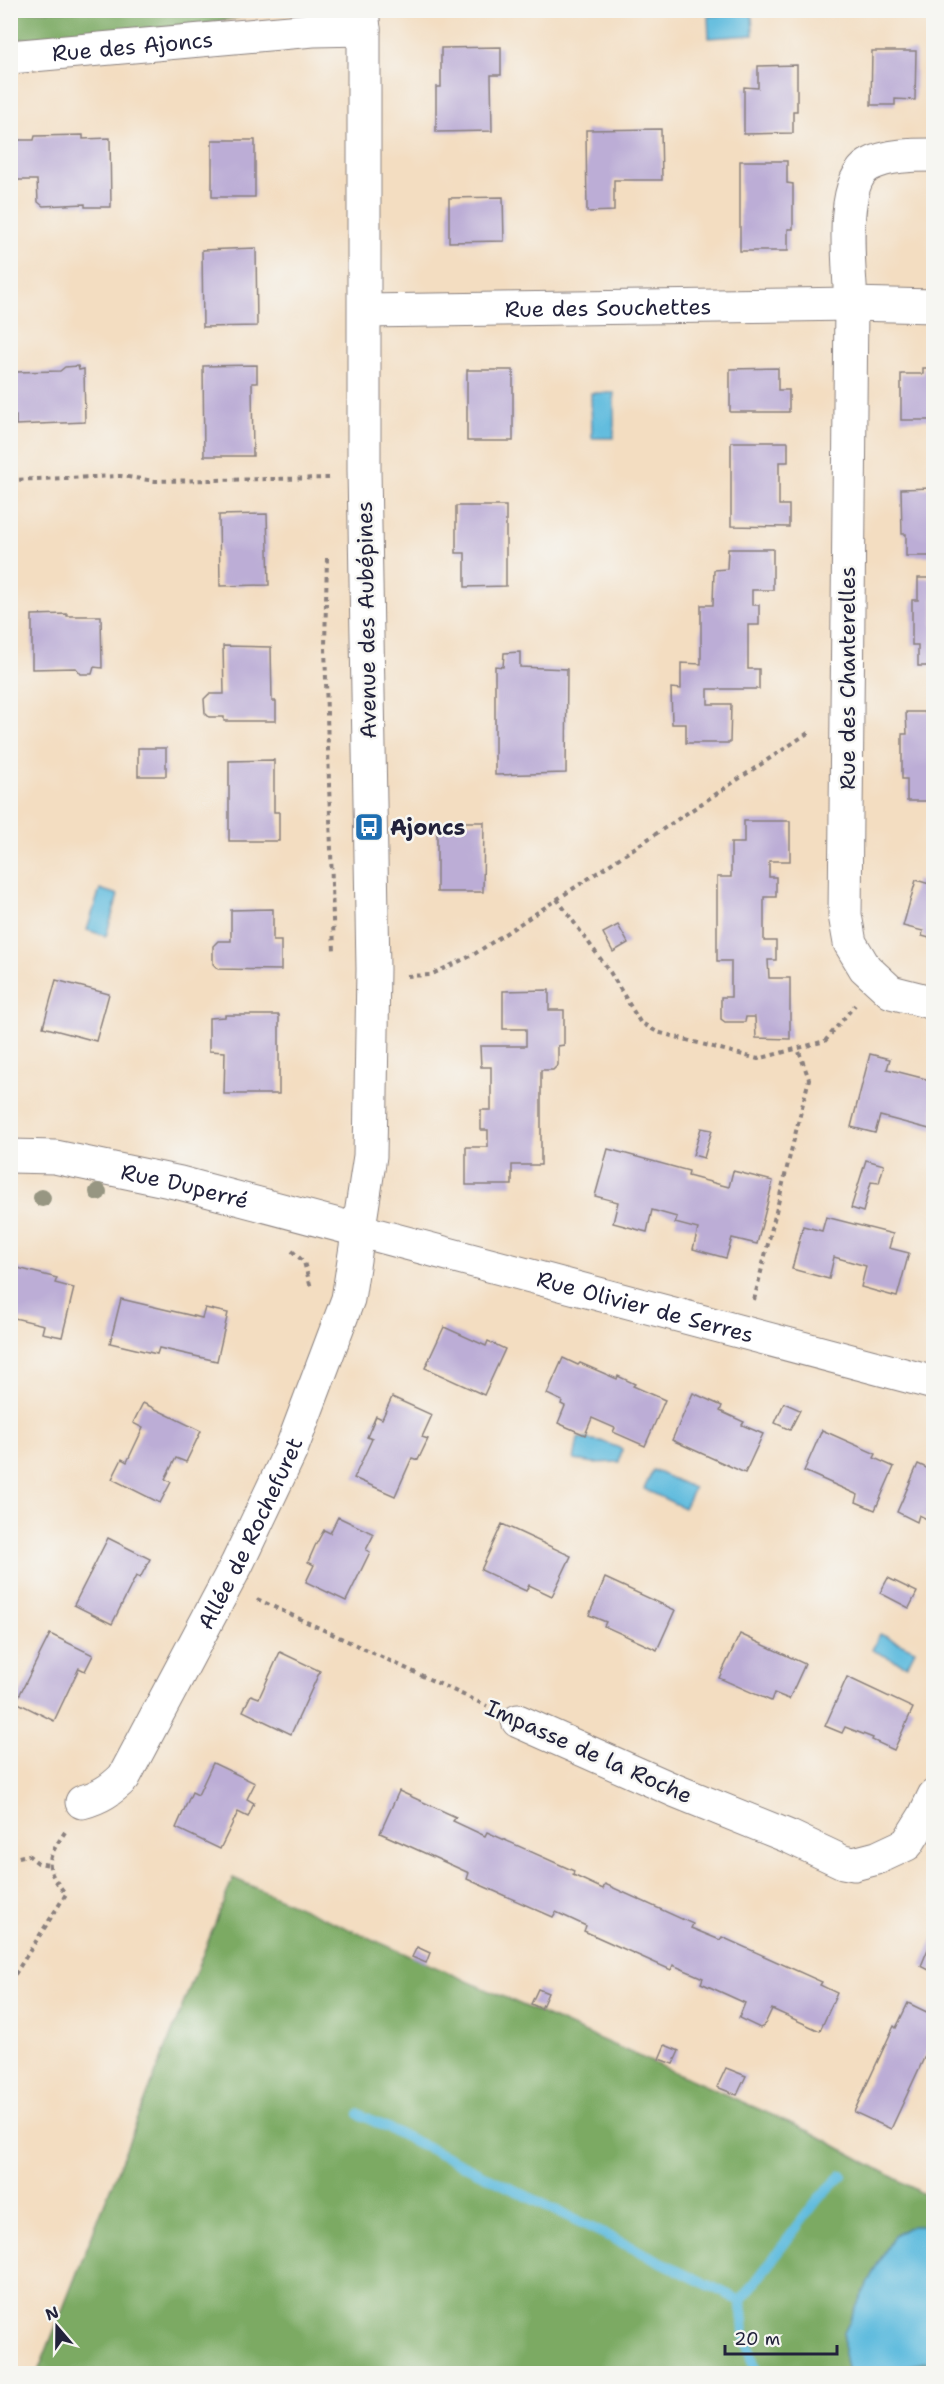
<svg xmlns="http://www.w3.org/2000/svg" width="944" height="2384" font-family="'Shantell Sans',sans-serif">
<rect width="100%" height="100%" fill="#f6f6f2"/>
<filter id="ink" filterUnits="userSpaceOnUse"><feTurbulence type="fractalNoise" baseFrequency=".0167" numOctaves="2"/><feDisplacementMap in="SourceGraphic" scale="12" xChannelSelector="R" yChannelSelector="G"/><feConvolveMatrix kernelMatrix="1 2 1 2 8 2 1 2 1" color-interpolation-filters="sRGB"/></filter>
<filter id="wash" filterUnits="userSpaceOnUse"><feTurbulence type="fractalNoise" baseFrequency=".008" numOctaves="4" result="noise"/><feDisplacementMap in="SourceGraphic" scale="24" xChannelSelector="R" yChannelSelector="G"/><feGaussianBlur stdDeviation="1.35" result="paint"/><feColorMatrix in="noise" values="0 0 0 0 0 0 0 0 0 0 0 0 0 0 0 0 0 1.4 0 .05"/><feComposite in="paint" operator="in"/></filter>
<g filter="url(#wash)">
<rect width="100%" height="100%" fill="#f3ddc1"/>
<g fill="#7baa63" stroke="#4e664f" stroke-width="1.5">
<path d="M11,11h258l-67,14 -191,15z"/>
<path d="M233,1878l578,254 122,67v174l-896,1z"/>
</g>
<g fill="#60bcde" stroke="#416f8c" stroke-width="1.5">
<path d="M752,13l1,22 -44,3 -1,-22z"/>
<path d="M591,393h23v45h-22z"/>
<path d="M100,889l18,6 -12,41 -19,-6z"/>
<path d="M578,1438l23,3 21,8 -3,13 -25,1 -20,-3z"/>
<path d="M653,1470l41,18 -10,20 -40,-19z"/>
<path d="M880,1634l35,16 -8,16 -35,-16z"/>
<path d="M910,2226h13l10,4v130l-41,10 -6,3h-38l-4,-19v-21l30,-63 20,-34z"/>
</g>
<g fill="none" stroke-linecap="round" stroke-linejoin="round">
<g stroke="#60bcde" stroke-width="10">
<path d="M359,2114l382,187 3,31 13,42"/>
<path d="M741,2301l77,-102 24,-24"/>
</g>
</g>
<g id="blocks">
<g fill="#bcadd6">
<path d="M501,47v28h-10l1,56 -56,1v-45h5v-39z"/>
<path d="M872,51h44l-1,49 -20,-1v6h-24z"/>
<path d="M797,65v46h-4v22l-49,1v-47l14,1v-22z"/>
<path d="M661,129l1,51h-48v31l-27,1 -1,-82z"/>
<path d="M83,135v4l27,-1 1,69h-26v-3l-42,2 -5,-4 -1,-22h-24l-1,-40h22l1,-4z"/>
<rect x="212" y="140" width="43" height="57"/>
<path d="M740,161h47v22l6,1v45h-5v22h-48z"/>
<path d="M503,197l1,44 -55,1v-44z"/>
<path d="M256,248l1,78 -54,1 -1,-77z"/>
<path d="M257,365v18h-5l1,73h-49l-1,-90z"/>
<path d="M78,366l1,4 5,-1 1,53 -69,3v-9h-6v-35h5v-9l45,-1 5,-4z"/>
<path d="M778,368v22h11v22h-59v-43z"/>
<path d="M923,368h10v52h-32v-46h22z"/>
<rect x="467" y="370" width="46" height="71"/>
<path d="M731,442h57v20h-9v43h10v22l-58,-1z"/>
<path d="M933,488v68h-27v-22h-4l-1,-45z"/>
<path d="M456,506h50v80l-41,1v-34h-9z"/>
<path d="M267,514l2,71 -49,1 -1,-71z"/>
<path d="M728,549h45v41h-21v15h7v20h-11v44h11v20h-51v15h23l-1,39h-44v-19h-14l-1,-36 10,1v-26l20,1v-59h12l1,-35 13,-1z"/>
<path d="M918,578h15v88h-15v-21h-6v-45h6z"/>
<path d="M67,614v2h34l1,52 -8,-1 -2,7h-11l-5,-6 -44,1v-54z"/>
<path d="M223,646l48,1 1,54h4v20h-52v-4h-15l-4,-4 -1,-14 5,-5h15z"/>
<path d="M520,652v15l47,2 -1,104 -71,2v-109l8,1 1,-14z"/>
<path d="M906,712h27v89h-26v-22h-5v-45h5z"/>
<rect x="138" y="748" width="28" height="28"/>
<path d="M274,760v52h5v29h-50v-80z"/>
<path d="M744,821h46v40h-21v16h7v20h-12v44h12v19h-8l1,18h21v61l-34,-1 -1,-21h-9l-1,5h-20l-4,-3v-22h10v-36h-14v-84h14v-34h13z"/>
<path d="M437,822h47l-1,70h-46z"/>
<path d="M916,880l17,5v54l-11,-3 1,-5 -20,-5z"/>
<path d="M273,909v32h8v29l-63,-1 -5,-5v-18l5,-5h13v-31z"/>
<path d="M618,925l10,18 -15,9 -10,-19z"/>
<path d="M56,980l53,14 -13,47 -53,-14z"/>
<path d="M549,990v20h15v35l-6,1v19l-5,5h-12v95h-29v20h-46v-38h22v-17h-7v-20h10v-43h-10l-1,-21h46v-17h-23v-38z"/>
<path d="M225,1015h54v79h-55l1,-42 -16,-1v-33l16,-1z"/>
<path d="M870,1054l20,5 -3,10 43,11 3,-11v61l-53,-14 -5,17 -24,-6z"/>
<path d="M701,1128l11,2 -8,28 -11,-3z"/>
<path d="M608,1149l81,22 -1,5 41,11 4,-16 40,10 -16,63 -25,-6 -6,20 -33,-9 5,-20 -23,-6 2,-6 -25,-7 -5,22 -34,-9 5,-21 -23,-6z"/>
<path d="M866,1160l18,5 -5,18 -8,-1 -8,30 -12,-4z"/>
<path d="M826,1217l67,17 -4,14 20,5 -12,44 -36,-10 5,-21 -32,-9 -5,22 -37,-10 11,-43 19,5z"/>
<path d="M10,1266l47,12 -2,5 19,5 -12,49 -20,-4 2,-8 -34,-8z"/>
<path d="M121,1299l81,19 3,-10 23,5 -11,48 -58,-13 -2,6 -47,-11z"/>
<path d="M444,1327l42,19 2,-5 17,8 -21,46 -59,-27z"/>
<path d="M563,1358l15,7 2,-2 37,16 1,-3 17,8 -2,2 32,14 -20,46 -32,-14 2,-4 -23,-10 -7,17 -27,-12 7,-17 -4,-2 1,-3 -15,-7z"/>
<path d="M693,1393l29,13 -2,5 24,11 -2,3 21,9 -18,39 -73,-33z"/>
<path d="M392,1397l40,18 -10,22 6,2 -10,21 -6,-2 -17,38 -41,-18 18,-39 -5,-2 9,-21 6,3z"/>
<path d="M143,1403l58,28 -15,31 -10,-4 -11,21 6,3 -11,21 -48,-24 10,-20 5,3 16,-34 -10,-5z"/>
<path d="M784,1403l16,7 -10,20 -15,-7z"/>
<path d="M822,1430l54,24 -2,4 20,9 -19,43 -19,-8 2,-7 -54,-24z"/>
<path d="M918,1464l15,7v51l-14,-7 -2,7 -20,-10z"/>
<path d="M338,1517l36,17 -8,16 4,2 -24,49 -40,-19 8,-17 -6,-3 7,-16 9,-16 6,3z"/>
<path d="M502,1524l69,32 -19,40 -23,-11 -3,6 -45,-21z"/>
<path d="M108,1538l42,21 -10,19 -4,-2 -24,48 -38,-19z"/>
<path d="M605,1578l70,32 -18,40 -53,-24 2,-4 -17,-7z"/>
<path d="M888,1578l29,14 -8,16 -29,-15z"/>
<path d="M50,1634l43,21 -8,16 -6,-3 -25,53 -38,-19z"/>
<path d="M740,1634l65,30 -16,35 -15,-6 -3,8 -52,-23z"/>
<path d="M280,1652l40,19 -29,63 -48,-23 8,-16 8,3z"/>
<path d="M847,1677l66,31 -19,42 -22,-10 1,-2 -28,-11 -3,6 -17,-7z"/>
<path d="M213,1763l42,20 -8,16 7,4 -6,14 -10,-5 -18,37 -44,-21 16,-36 6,3z"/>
<path d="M399,1791l57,26 -3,4 32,15 2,-4 87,39 -1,4 30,14 2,-5 88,40 -2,4 29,12 2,-3 100,45 -2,3 17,8 -17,38 -48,-22 -8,17 -4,2 -21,-10 6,-15 -44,-20 2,-5 -30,-13 -2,5 -87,-39 2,-5 -30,-14 -3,5 -86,-38 2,-6 -89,-40z"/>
<path d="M933,1937v35l-12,-6z"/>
<path d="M417,1947l13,6 -4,10 -14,-6z"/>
<path d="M538,1989l10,4 -7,16 -10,-5z"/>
<path d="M908,2003l25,12v12l-6,14 4,2 -40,86 -37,-17 40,-86 2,2z"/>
<path d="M665,2045l14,6 -6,13 -14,-5z"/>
<path d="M726,2068l20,8 -9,19 -20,-8z"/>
</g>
</g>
</g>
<g filter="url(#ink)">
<use href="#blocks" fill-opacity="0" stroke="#8a807e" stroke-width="1.5"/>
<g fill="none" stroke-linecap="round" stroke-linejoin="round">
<g stroke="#8a807e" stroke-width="35">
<g id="minor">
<path id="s1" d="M10,57l303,-27 51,-1"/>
<path d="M934,155c-22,0 -46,0 -65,10 -31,18 -19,106 -18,139l-6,611 5,28 15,25 26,24 43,11"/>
<path id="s2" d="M365,311l486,-7 83,2"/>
<path d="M518,1721l158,70 114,46 53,25 11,2 23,-6 30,-14 17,-27 10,-21"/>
<path id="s3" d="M82,1802c18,-5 29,-12 42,-25l113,-213 54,-114 57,-151 22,-143 3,-187 -9,-499v-441l-2,-19"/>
</g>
</g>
<g stroke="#8a807e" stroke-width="35">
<g id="tertiary">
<path id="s4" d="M10,1156l45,1 125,26 754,200"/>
</g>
</g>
<g stroke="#8a807e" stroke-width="4" stroke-dasharray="4.5 4.5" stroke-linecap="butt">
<path d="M10,480l111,-4 34,5 175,-3"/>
<path d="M327,558l-2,88 9,307"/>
<path d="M557,899l53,73 30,50 17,10 101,27 67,-18 30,-36"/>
<path d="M407,976l23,-1 43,-20 338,-224"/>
<path d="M292,1251l12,11 7,26"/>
<path d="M754,1300l55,-221 -11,-30"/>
<path d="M257,1599l230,107"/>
<path d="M10,1859l18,-4 10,8 11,2"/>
<path d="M10,1982l56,-88c-22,-26 -21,-33 -1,-62"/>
</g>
<use href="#minor" stroke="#fff" stroke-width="33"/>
<use href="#tertiary" stroke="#fff" stroke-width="33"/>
</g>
<g fill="#979682">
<circle cx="98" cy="1192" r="9"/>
<circle cx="42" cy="1198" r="9"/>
</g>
</g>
<defs>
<g id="bus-square" transform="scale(1.5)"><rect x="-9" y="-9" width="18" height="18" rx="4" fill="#1f6fb2" stroke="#f6f6f2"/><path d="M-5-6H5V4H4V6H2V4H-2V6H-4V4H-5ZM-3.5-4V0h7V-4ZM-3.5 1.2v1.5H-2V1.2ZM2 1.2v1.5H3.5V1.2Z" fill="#fff"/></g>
</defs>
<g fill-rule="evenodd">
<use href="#bus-square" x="369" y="827"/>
</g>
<g text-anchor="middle" stroke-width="5" stroke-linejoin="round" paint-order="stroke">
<g font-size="22" fill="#22223b" stroke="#f6f6f2">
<text dy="8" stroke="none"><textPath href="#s1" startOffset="123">Rue des Ajoncs</textPath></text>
<text dy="8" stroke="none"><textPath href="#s2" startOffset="243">Rue des Souchettes</textPath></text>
<text transform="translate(366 620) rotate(-91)" y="8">Avenue des Aubépines</text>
<text transform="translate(847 678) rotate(-90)" y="8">Rue des Chanterelles</text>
<text dy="8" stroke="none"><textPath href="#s4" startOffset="178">Rue Duperré</textPath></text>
<text dy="8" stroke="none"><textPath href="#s4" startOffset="654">Rue Olivier de Serres</textPath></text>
<text dy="8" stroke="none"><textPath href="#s3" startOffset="324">Allée de Rochefuret</textPath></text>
<text transform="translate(589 1751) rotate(24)" y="8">Impasse de la Roche</text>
</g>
<g font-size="22" font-weight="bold" fill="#22223b" stroke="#f6f6f2" text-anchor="start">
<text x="390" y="835">Ajoncs</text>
</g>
</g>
<rect width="944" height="2384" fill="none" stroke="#f6f6f2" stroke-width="36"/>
<g transform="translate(57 2327) rotate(340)" stroke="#f6f6f2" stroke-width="4.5" paint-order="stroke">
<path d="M0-4.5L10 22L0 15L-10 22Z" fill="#22223b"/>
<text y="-9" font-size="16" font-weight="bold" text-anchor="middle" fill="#22223b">N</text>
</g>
<path d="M725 2345v9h112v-9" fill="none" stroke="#22223b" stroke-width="3"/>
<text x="734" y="2345" font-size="18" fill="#22223b" stroke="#f6f6f2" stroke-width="4.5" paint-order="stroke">20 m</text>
</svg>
